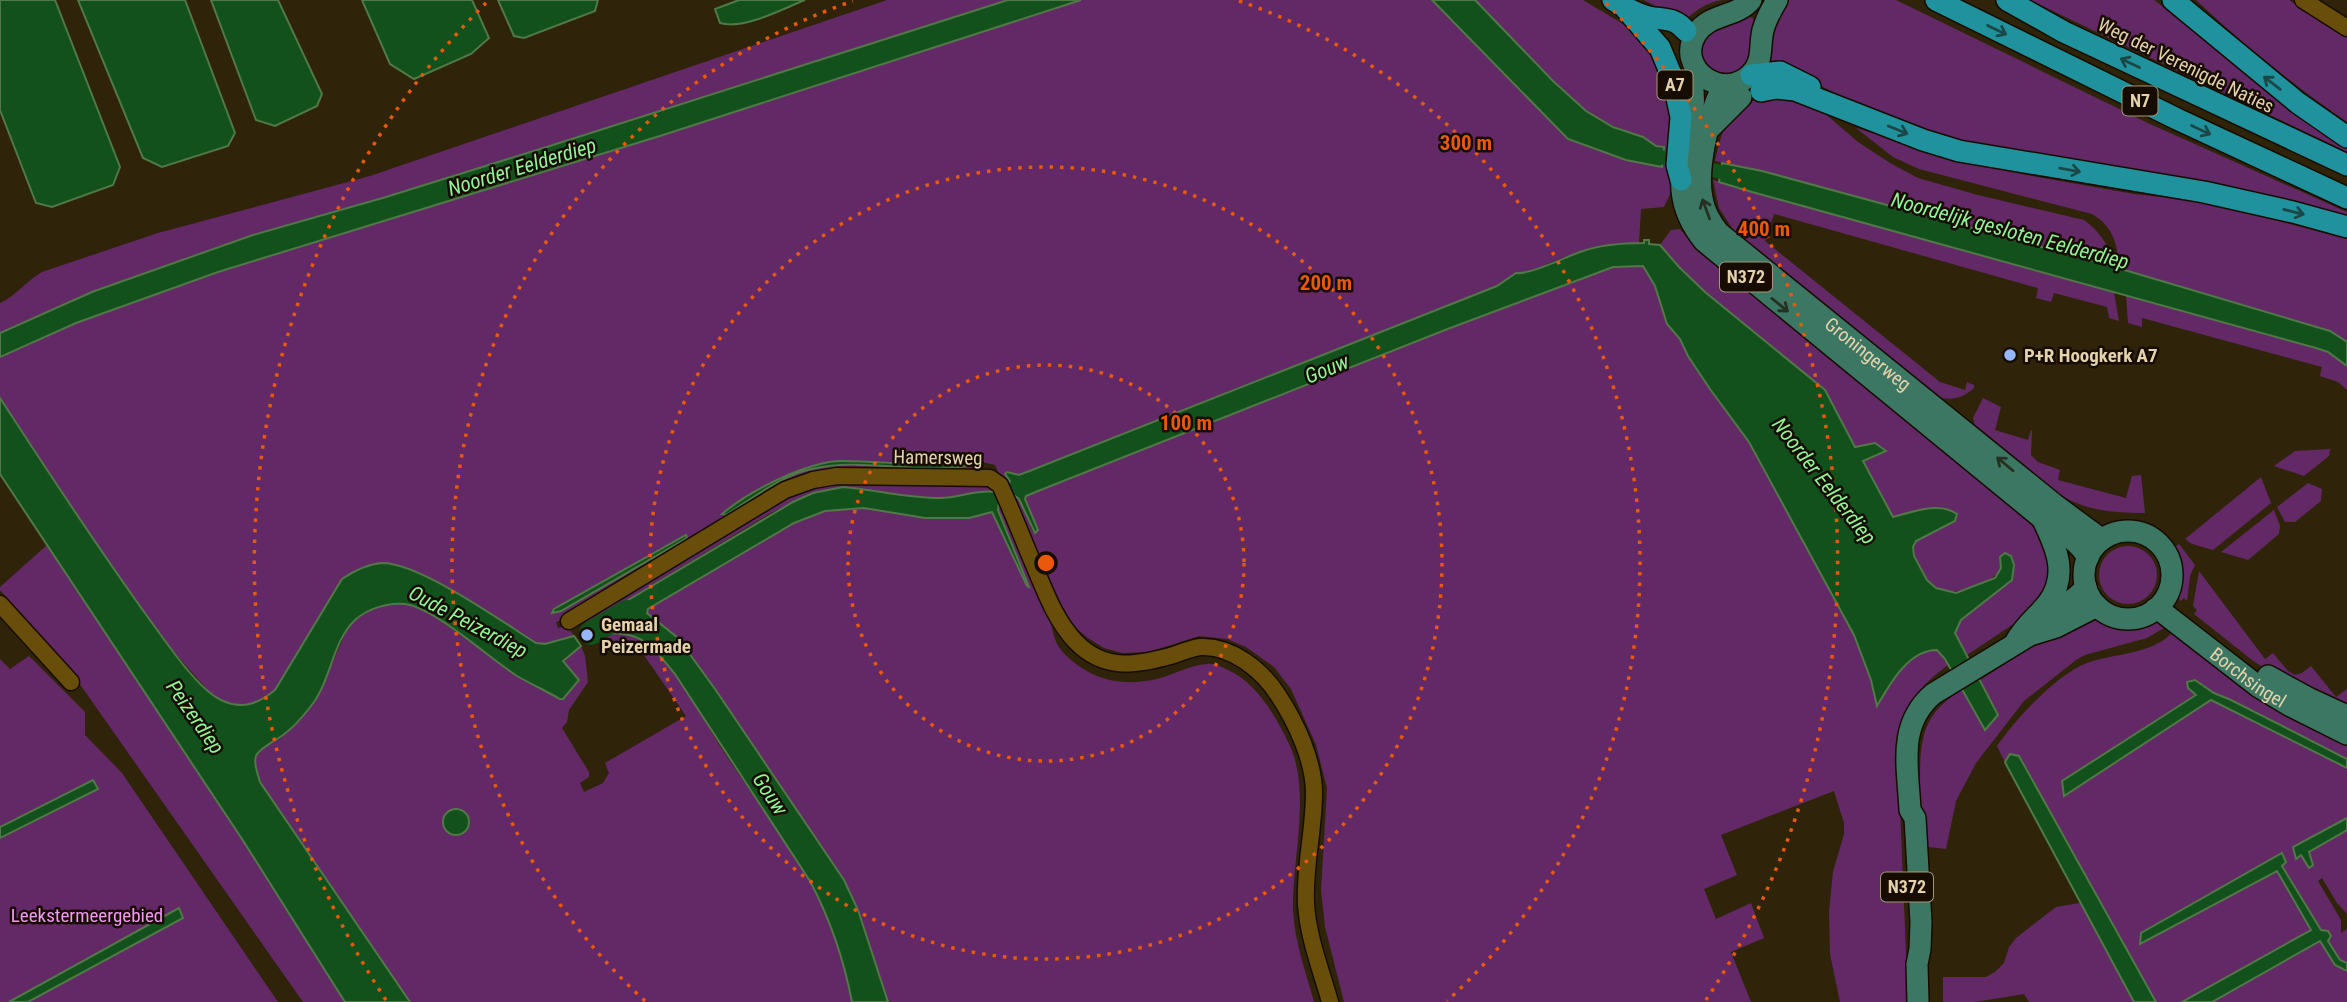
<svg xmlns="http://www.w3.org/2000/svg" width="2347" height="1002" font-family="'Roboto Condensed',sans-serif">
<rect width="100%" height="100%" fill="#2f240a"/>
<g fill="#632966" fill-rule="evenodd">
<path d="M887,0h121l-455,145 -167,52 -133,38 -161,57 -92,41v-30c16,-7 26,-22 42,-31l116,-39 212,-57z"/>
<path d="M1081,0h351l136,139 88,7 -13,-9 -42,-16 -15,-10 -33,-30 -78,-81h108l55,33 11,10 23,54 -2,97 -6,13 -23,2 -2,34c-29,-1 -55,6 -82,17 -13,4 -27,15 -41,13l-19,13 -465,184 -13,5 -10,-3 -4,2 5,7 1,15h4l4,3 14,33 5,-2 -13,-31 1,-3 12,-5 407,-161 168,-63 31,-1 11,20 12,38 13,15 8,17 22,33 39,53 105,193 17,45 6,25c16,-20 30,-55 60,-55l11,15c-25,18 -44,40 -51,70l11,267h-68l-10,-48 -1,-42 4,-40 11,-38v-11l-10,-32 -113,44 16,40 -33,14 12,30 35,-16 13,35 -33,14 20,50h-407l-19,-75 -4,-37 6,-102 -11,-43 -25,-56 -17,-22 -28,-20 -19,-8 -28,-3 -50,16 -27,1 -18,-5 -16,-10 -23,-19 -70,-154 -13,-3 -5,8 -157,6 -254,143 -10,3 2,6 9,-2 7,10 -29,8 -9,-1c-35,-22 -116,-80 -154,-80 -15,1 -28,8 -40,16l-67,111 -14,11 -9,4h-10l-19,-4 -11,-6 -43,-49 -89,-123 -80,-125v-41l76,-34 142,-51 445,-137zM978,460l1,3 -20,4 -122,-1 -25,2 -24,9 -62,38h-4l55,-35 25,-11 16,-4 23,-4 94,3z"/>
<path d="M1644,0h78c-16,3 -26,10 -38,21z"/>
<path d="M1783,0h113l254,124 197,88v10l-397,-83 -87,-31 -72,-38 -27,-3 4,-31z"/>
<path d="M2030,0h124l193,144v8z"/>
<path d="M2196,0h93l58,38v84c-54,-37 -103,-77 -151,-122z"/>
<path d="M1748,16l6,3c-5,14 0,31 -7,43 -18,34 -69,-7 -35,-32 8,-5 25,-7 36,-14z"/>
<path d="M1772,94l35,4 51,44 32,21 28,15 60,17 106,25c14,10 22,21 28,38h-2l1,8 -349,-95 -47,-10c10,-42 14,-54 57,-67z"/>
<path d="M1856,128l20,6h9l125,38 124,22 56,6 62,14 95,25v103l-69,-27 -155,-45 -2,-13h-3c-2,-19 -9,-33 -26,-43l-173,-45 -26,-12z"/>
<path d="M1713,180l401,112 5,29 -10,-3 -2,-11 -53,-14 -3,9 -15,-4 2,-10 -264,-74 -3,9 -11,-3 -3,9 11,3 -3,9 175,141 25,8 2,-8 7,3v3c-11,10 -22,13 -36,9l-204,-166 -15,-23z"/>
<path d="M1680,229l19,23 339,274 15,30 -9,42 -26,23 -51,34 -12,-22 6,-13 51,-40 -11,-12c-7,11 -14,13 -26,18 -27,10 -41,7 -56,-19 -5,-9 -8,-16 -3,-26l39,-20 -31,-12 -31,9 -30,-57 18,-7 -6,-11 -19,4 -31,-57 -120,-98 -26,-25 -19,-22 11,-15z"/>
<path d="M2126,295l202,57 19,14v24l-9,-8 -18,-6 2,-9 -180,-49v9l-14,-4z"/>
<path d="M1983,398l18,9 -6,23 33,10 3,-10 1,1 -1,24 7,7 22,8 -2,10 68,18 6,-22 9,-1 4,38c-30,0 -57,-2 -83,-17l-87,-71 -2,-7z"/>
<path d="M2330,449l-1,7 -25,20 -30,-10 21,-15z"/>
<path d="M2261,477l10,26 -58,47 -21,-6 -7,-5z"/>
<path d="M993,483c18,39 37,77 52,117 6,14 6,38 16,50 24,27 55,37 91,30 18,-3 36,-15 56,-16 6,-1 14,3 20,6 30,14 48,47 62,76 21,47 2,114 3,163 1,32 13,63 21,93h-426l-30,-91 -14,-31 -129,-191 -37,-51 -31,-25 1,-4 146,-86 32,-12 38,-3 61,10h44l23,-6 37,74 -31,-76 1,-9 -14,-10 -42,7h-18l-82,-11 -30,6 -44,21 -175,106 1,3 -5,3 -7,-10 190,-114 40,-18z"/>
<path d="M2308,483l14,6 -1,12 -26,21h-10l-8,-15z"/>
<path d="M2274,510l6,16 -1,8 -31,26 -27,-8z"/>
<path d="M2179,544l16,21 -5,11 -3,25 -3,-3 -4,3 -3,-11 -3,-38 1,-5z"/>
<path d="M47,545l195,294 103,163h-42l-238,-339 -65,-73v-3z"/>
<circle cx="2128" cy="575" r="29"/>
<path d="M2199,571l66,88 8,-6 15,18 7,4 7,-2 9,-7 25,31 11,-8v19l-74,-34 -21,-14 -58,-46 3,-4 -4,-4z"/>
<path d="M393,604h13l22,8 90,64 46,-12 1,-5 16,-13 4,10 3,26 -19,28 -2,12 -5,6 27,44v5l-9,6 4,9 19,-9 6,-10 -4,-10 81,-47 -47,-68 -16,-5 -21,4 -6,-11c14,-6 33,-5 46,4 36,24 58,76 82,112 32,50 76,103 101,157 13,29 21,62 27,93h-442l-150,-220 -4,-16v-10l7,-8 18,-10 35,-38 30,-68 10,-13 23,-13z"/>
<path d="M2100,616c30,13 35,3 63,5l-3,5 4,2 -17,10 -62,17 -9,5 -52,41 -48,62 -20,38 -10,48 -25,-3c0,-21 0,-41 -1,-61 0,-44 1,-71 42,-95l19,32 17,-7 -18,-35 80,-51z"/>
<path d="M2172,633l175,106v20l-116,-59 -17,-7 -19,-13 1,15 -134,86 3,14 146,-95 136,68v50l-54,30 3,10 5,-3 8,12 -1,-15 39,-22v84l-10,-11 -15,-25 -4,3 23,39v13l6,-4v34l-7,-3 -12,-19 3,-5 -10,-5 -39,-66 3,-3 -4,-9 -141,90 136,-73 35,60 -129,72h-26l-136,-246 -10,-1 -5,7 -8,-16c18,-26 60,-72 90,-83 27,-10 64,-8 85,-30z"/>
<path d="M29,656l56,56v23l37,38 156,229h-278v-343l10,10z"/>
<path d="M2080,903l54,99h-105l-5,-8 -49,8h-32v-25h43l9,-5 9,-9 5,-16 7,-9 40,-31z"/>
<path d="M2320,941l15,24 12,6v31h-135z"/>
</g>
<g fill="#12511c" stroke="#517847" stroke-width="2">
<path d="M0,0h55l65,167 -7,18 -61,22 -16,-4 -36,-93z"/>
<path d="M78,0h107l50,133 -7,13 -66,21 -19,-9z"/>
<path d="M211,0h67l44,94 -5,12 -42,20 -19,-6z"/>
<path d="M362,0h110l17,38 -18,16 -57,25 -24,-15z"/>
<path d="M498,0h100l-3,11 -71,27 -10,-2z"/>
<path d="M739,0h66c-23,9 -61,30 -85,23l-5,-14z"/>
<path d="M1008,0h73l-418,135 -445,137 -142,51 -76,34v-24l92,-41 161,-57 133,-38 167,-52z"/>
<path d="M1432,0h43l78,81 33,30 27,16 30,10 13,9 8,1 -2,20 -36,-7 -58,-21z"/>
<path d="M1722,163l40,8 349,95 219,65 17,11v24l-19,-14 -12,-4 -571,-158 -26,-8z"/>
<path d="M1644,240h5v4l11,1 19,22 26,25 120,98 30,57 20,-4 11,8 -23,10 30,56c19,-5 46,-16 64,-3l-2,7 -39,20 -3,6 1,9 13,24 9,8 20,5 39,-15 6,-10 -1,-11 5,-4 6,3 3,9 -2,15 -51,40 -6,13 43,82 -13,15 -40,-71 -8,-9c-29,0 -47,34 -60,56l-6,-26 -17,-45 -105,-193 -39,-53 -22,-33 -8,-17 -13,-15 -12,-38 -12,-20 -30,1 -168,63 -407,161 -12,5 -1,3 13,31 -3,3 -16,-34 -4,-3h-5l-3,-10 3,-5 -5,-7 2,-2 12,3 13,-5 465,-184 19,-13c14,2 51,-17 67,-22 20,-7 40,-8 61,-8z"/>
<path d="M0,398c48,74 96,147 147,218 17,23 50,73 74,84 21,10 37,4 54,-10l67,-111c12,-8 25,-15 40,-16 38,0 119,58 154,80l9,1 29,-8 7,10 -18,15 16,19 -16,19h-3c-14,-8 -29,-15 -43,-23 -28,-18 -82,-68 -112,-72 -17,-2 -38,5 -50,16 -23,22 -24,61 -44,86 -11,14 -22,27 -39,36 -5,4 -13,7 -16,14 -3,8 2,18 4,26l150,220h-65l-103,-163 -242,-365z"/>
<path d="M977,460l3,1 -1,2c-54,15 -113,-7 -168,6 -31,7 -59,30 -85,46l-4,-1c27,-23 85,-53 121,-53 44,0 89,8 134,-1z"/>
<path d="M843,487c33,3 65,11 98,11 15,0 40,-9 53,-6l5,9 -1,9 31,77 -2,-1 -35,-74 -23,6h-44l-61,-10 -39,3 -31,12 -146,86 -1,4 31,25 37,51 129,191 14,30 30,92h-36c-8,-42 -22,-83 -42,-121l-135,-207c-24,-29 -34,-45 -75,-40l-7,-13 200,-119 20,-9z"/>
<path d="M686,535l1,3 -126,73 -9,2 2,-4z"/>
<path d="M2195,680l19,13 17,7 116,59v9l-136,-68 -147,96 -2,-15 134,-86 -8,-7 -1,-6z"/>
<path d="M2010,754l9,2 137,246h-22l-126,-234 -3,-6z"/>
<path d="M93,780l5,9 -98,49v-11z"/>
<circle cx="456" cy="822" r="13"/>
<path d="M2347,818v12l-38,22 4,13 -4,3 -8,-13 -5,4 -3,-12z"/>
<path d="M2282,853l4,9 -4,4 39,64 7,1 3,5 -3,5 12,19 7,3v8l-12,-6 -15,-24 -108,61h-30l129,-72 -34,-59 -137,73 1,-11z"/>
<path d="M179,908l4,10 -155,84h-19z"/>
</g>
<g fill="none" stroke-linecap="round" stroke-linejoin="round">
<path stroke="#12511c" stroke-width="14" d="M1657,156l80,20"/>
<path stroke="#12511c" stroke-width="24" d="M591,633l36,-21"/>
<g stroke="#170c00" stroke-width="19">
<g id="minor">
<path d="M2303,0l44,28"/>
<path d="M0,604l71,78"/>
<path d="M569,621l216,-131 28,-10 24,-4 153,2 10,7c12,26 22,52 33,78 12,28 22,57 43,79 29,30 62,23 98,13 8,-3 18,-7 26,-8 31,-2 62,23 78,48 18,27 36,66 36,98 0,38 -10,74 -8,111 2,33 15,66 24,98"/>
</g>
</g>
<g stroke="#170c00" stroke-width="24">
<g id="major">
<path d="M1751,0c-15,18 -42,13 -55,34 -21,33 25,68 54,41 14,-13 9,-28 13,-45 3,-11 8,-20 14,-30"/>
<path d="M1692,82c10,61 -36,99 12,159l339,278c15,10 36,22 45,39"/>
<path id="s1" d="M1724,85c-15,26 -28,84 -22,113 2,13 9,25 17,35l336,272 42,31 7,2"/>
<path d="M1708,130l33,-33"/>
<circle cx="2128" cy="575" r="44"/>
<path id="s2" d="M2155,609l6,2 98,76 30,18 58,29"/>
<path d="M2042,622c13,-13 33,-20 44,-35"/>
<path d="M2016,641c10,-17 21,-24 32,-38 21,-28 8,-56 -5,-83"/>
<path d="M2268,676l40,22 39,18"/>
<path d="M1918,1002l-1,-38 3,-15 1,-27 -6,-104 -5,-8c-2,-43 -13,-85 23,-116l97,-59 26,-8 41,-21"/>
</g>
</g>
<g stroke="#170c00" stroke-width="24">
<g id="highway">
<path d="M1613,0c11,7 23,14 36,17 15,3 26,0 37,14"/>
<path d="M1936,0l241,119 170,79"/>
<path d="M2007,0l57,32 283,133"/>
<path d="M2173,0l125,103 49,34"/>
<path d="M1626,9l34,39 13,31 8,38 -4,48 4,15"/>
<path d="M1751,75l29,-3 30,15"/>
<path d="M1761,91l15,-3 19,2 128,50 36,11 245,41 89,20 54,15"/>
</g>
</g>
<use href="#minor" stroke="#684e0a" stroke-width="16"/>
<use href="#major" stroke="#3c7763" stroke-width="21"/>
<use href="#highway" stroke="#1f929e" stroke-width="21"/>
</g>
<defs><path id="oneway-shaft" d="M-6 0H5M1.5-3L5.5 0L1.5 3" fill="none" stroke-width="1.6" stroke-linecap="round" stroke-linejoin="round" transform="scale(1.75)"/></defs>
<g stroke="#1b4847">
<use href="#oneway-shaft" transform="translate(1997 30) rotate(26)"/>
<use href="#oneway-shaft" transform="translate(2130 63) rotate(-154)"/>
<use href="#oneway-shaft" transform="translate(2272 83) rotate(-142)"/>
<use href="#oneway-shaft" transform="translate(1898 130) rotate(22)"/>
<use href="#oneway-shaft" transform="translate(2201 130) rotate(25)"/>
<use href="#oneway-shaft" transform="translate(2070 170) rotate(10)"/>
<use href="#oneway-shaft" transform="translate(2294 212) rotate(14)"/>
</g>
<g stroke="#243123">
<use href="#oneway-shaft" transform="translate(1706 209) rotate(-110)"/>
<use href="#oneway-shaft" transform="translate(1780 305) rotate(39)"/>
<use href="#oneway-shaft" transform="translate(2005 464) rotate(-140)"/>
</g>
<g fill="none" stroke="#e8590c" stroke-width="3.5" stroke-dasharray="3.5 7">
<circle cx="1046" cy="563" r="198"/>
<circle cx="1046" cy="563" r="396"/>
<path d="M645 1001A594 594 0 0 1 853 1M1239 1A594 594 0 0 1 1447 1001"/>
<path d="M386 1000A792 792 0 0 1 486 3M1606 3A792 792 0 0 1 1706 1000"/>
</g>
<g fill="#96b6fd" stroke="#170c00" stroke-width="2.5">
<circle cx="2010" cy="355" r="7"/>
<circle cx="587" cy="635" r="7"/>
</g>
<g text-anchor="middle" stroke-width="5" stroke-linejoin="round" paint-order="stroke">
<g fill="#170c00" stroke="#a69778" stroke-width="2">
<rect x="1657.5" y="70.5" width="35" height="29" rx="5"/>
<rect x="2122.5" y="86.5" width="35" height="29" rx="5"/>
<rect x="1720" y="262.5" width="52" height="29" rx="5"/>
<rect x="1881" y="872.5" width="52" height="29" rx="5"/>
</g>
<g font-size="18" font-weight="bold" fill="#e3d2ac">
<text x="1675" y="91">A7</text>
<text x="2140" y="107">N7</text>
<text x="1746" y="283">N372</text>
<text x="1907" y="893">N372</text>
</g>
<g font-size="19" fill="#e3d2ac" stroke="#170c00">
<text transform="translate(2186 65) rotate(26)" y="7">Weg der Verenigde Naties</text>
<text dy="7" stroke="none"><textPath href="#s1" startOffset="348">Groningerweg</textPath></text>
<text transform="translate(938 457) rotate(1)" y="7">Hamersweg</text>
<text dy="7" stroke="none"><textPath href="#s2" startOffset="116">Borchsingel</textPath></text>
</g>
<g font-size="19" font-weight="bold" fill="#e3d2ac" stroke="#170c00" text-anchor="start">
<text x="2024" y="362">P+R Hoogkerk A7</text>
<text x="601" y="631">Gemaal<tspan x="601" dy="22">Peizermade</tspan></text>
</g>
<g font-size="19" fill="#f399f7" stroke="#170c00">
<text x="87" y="922">Leekstermeergebied</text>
</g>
<g font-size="21" font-style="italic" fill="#8ff596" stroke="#170c00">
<text transform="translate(522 167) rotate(-17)" y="7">Noorder Eelderdiep</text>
<text transform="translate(2010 231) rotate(15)" y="7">Noordelijk gesloten Eelderdiep</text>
<text transform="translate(1327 369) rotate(-22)" y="7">Gouw</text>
<text transform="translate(1824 481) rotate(52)" y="7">Noorder Eelderdiep</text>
<text transform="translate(468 622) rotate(28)" y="7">Oude Peizerdiep</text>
<text transform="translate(195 717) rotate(55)" y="7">Peizerdiep</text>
<text transform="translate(770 794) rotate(57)" y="7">Gouw</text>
</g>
</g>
<circle cx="1046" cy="563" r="10" fill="#e8590c" stroke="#170c00" stroke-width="3.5"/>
<g font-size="21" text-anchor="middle" font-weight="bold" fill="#e8590c" stroke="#170c00" stroke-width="5" stroke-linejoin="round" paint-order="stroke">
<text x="1466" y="150">300 m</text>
<text x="1764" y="236">400 m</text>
<text x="1326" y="290">200 m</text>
<text x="1186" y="430">100 m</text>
</g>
</svg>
